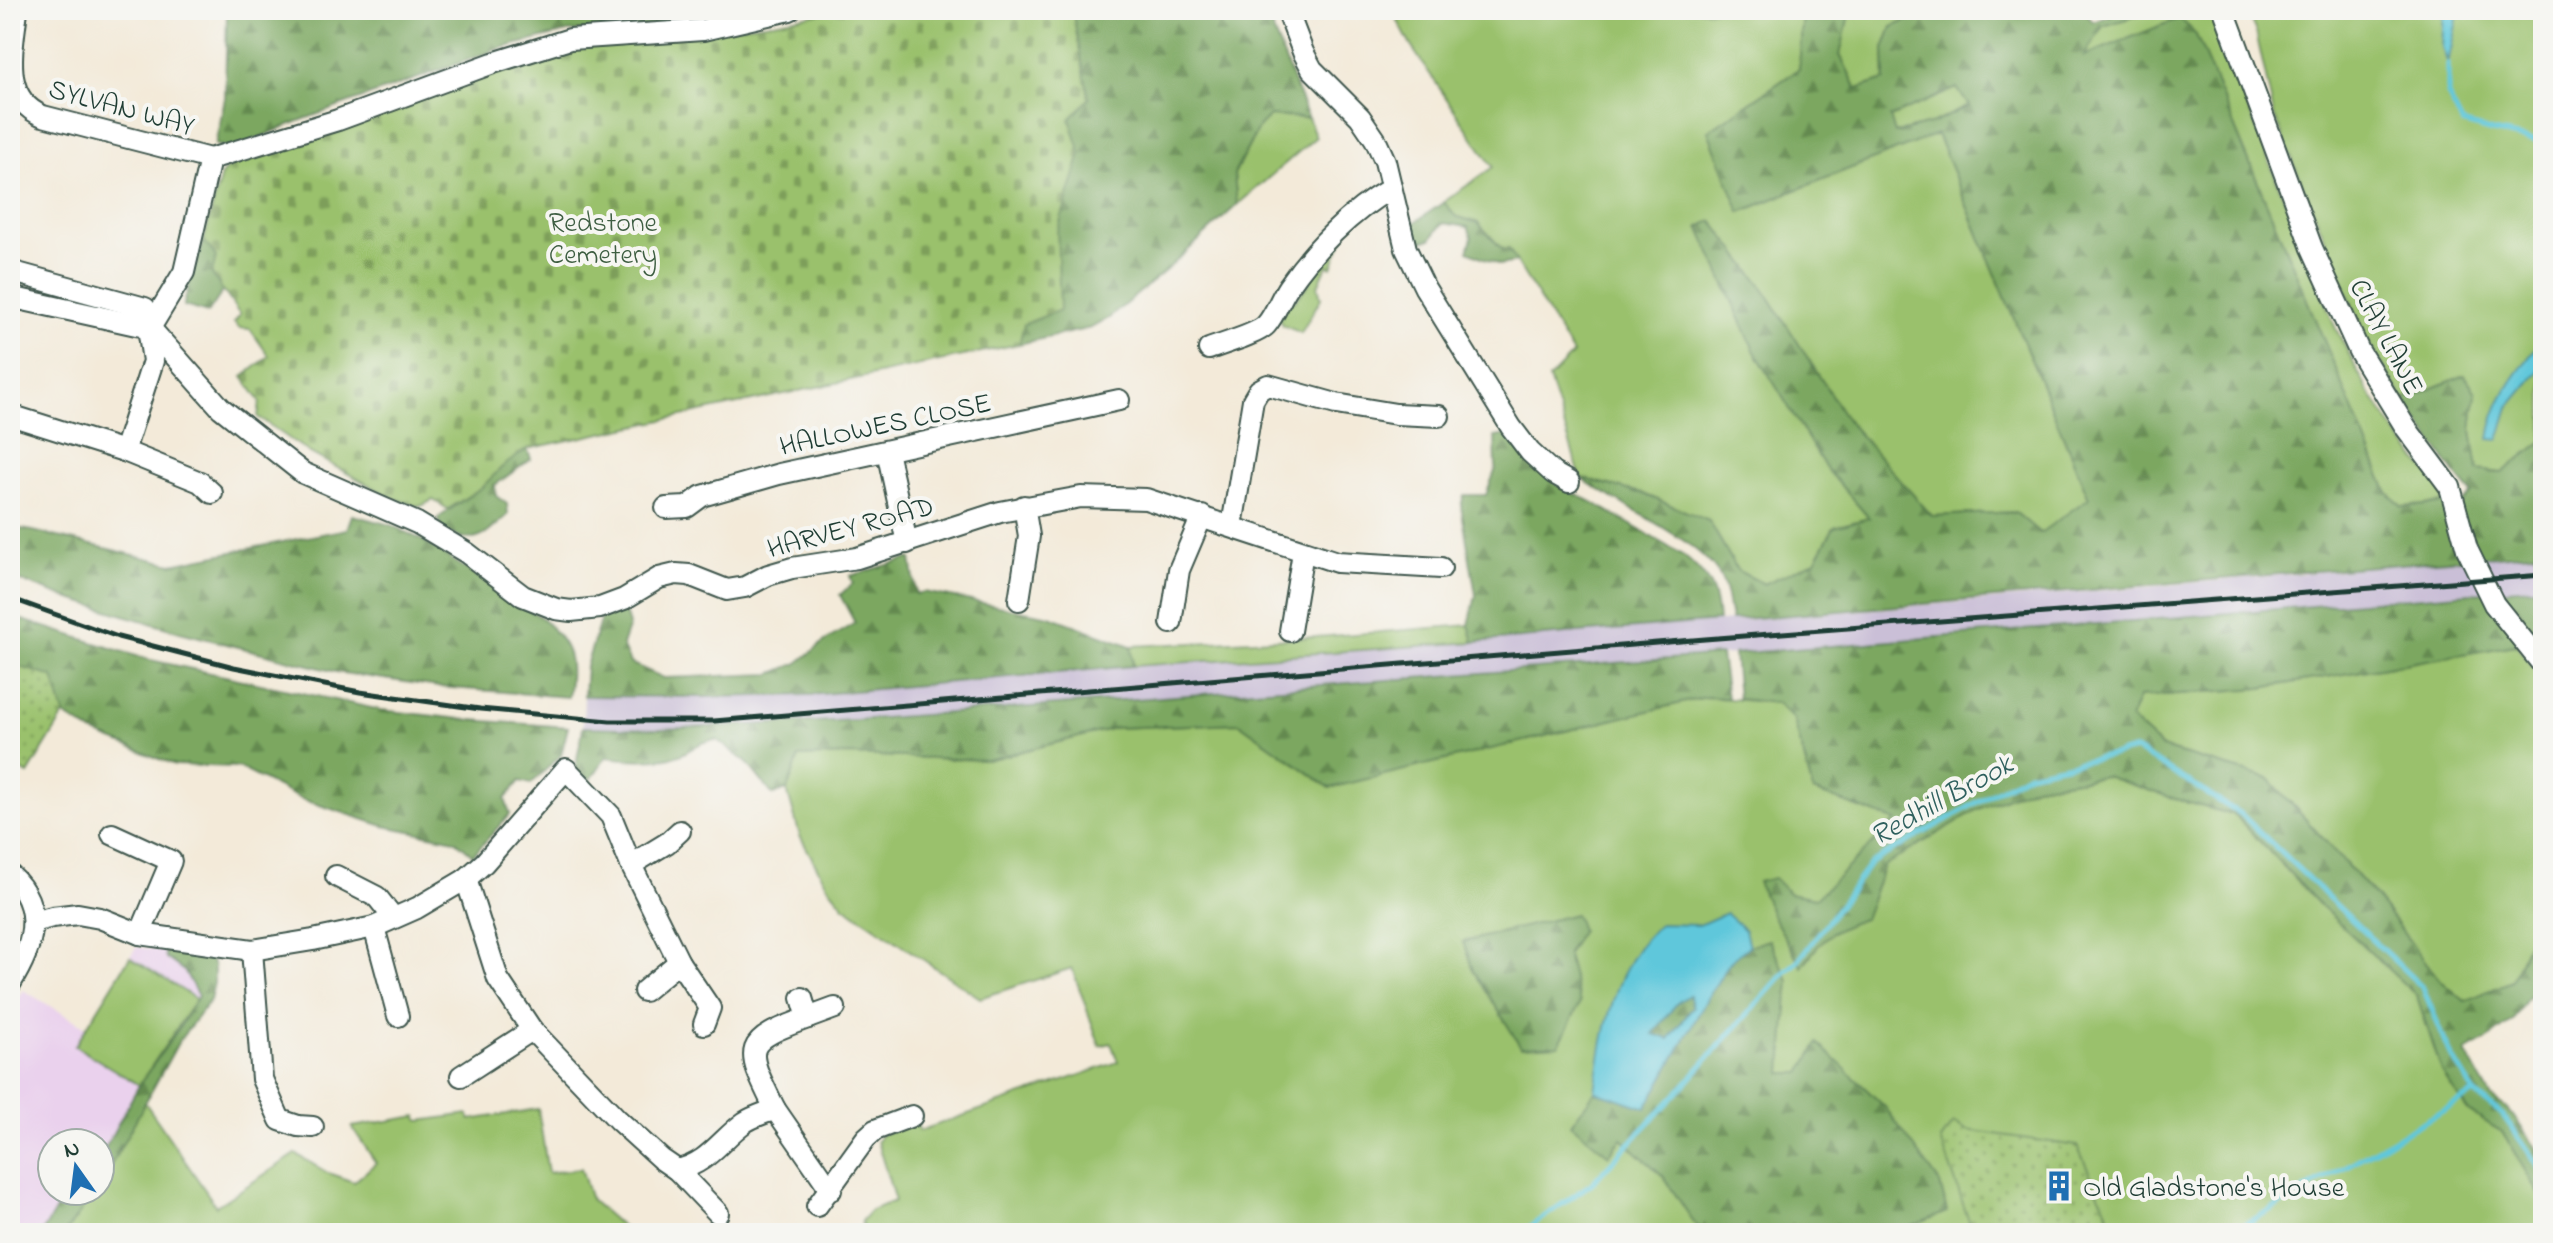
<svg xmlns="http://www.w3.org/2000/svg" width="2553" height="1243" font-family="'Indie Flower',sans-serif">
<defs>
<pattern id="forest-firs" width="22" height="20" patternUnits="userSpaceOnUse" patternTransform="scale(2)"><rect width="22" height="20" fill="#7ba760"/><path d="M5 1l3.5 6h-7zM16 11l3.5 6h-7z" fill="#648950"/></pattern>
<pattern id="cemetery-stones" width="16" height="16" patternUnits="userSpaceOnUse" patternTransform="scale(2)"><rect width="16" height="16" fill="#9ac16c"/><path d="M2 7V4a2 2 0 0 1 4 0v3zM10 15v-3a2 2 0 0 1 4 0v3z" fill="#7d9e5a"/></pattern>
<pattern id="garden-dots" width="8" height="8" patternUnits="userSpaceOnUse" patternTransform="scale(2)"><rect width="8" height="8" fill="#9ac16c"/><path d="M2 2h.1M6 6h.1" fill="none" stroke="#7d9e5a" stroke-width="1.8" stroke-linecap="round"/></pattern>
</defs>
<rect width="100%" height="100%" fill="#f6f6f2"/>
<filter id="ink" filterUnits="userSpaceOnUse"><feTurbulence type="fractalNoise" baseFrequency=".0125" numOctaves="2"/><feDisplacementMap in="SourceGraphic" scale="16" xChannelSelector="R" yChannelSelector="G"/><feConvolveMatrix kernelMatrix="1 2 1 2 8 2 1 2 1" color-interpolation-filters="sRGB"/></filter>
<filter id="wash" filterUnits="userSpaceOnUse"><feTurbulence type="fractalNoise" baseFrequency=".006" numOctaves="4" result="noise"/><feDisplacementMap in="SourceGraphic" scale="32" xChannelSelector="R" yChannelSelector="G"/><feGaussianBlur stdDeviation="1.8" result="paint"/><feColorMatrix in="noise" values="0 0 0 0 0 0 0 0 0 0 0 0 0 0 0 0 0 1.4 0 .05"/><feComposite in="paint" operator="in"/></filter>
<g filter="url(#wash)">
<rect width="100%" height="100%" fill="#f3ead9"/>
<path fill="#ead1ed" d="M136,947l28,4 2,8 19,12 13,25 -17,29 -42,60 -39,72v-14h-48v48h18l-5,3 -23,39h-32v-222l13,-21 63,37z"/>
<path fill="#cabfd7" d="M2543,552v35l-795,66 -892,67 -196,9 -77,-2 1,-31 126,1 99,-2 324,-29 341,-24 688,-56z"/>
<g fill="#9ac16c" stroke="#5c7f50" stroke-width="2">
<path d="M1392,10h411l-4,59 -91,62 33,81 196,-78 152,364 -49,36 -25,-22 -83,4 -83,-93 -89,-140 -48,-62 -12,7 125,239 44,51 -35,9 -18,34 -52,23 -26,-13 -29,-50 -68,-28 -60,-15 -32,-99 24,-25 -65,-106 -4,3 -26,-28 -23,-7 -11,-14 49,-35 -82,-121z"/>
<path d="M1850,10h82l-40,17 -8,22 1,31 -28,9 -17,-34z"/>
<path d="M2156,10h56l30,83 94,236 32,62 34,50 39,48 3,14 -42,4 -15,-16 -191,-456 -114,21 21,-30z"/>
<path d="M2246,10h297v431l-41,32 -24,-2 -6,-41 4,-37 -11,-18 -61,25 -38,-62 -92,-223 -18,-83z"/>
<path d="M1957,88l12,18 -36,17 -38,10 -5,-16z"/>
<path d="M1270,116l38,2 8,19 -79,68 -3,-31 25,-47z"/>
<path d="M1341,236l3,1 -12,30 -5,-2 -9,21 3,12 -20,35 -19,-8 -3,-6 10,-18 6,-1 15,-18 1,-12z"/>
<path d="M1469,625l5,17 -341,24 -2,-20 185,-9z"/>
<path d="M2516,645l27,35v225l-31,76 -47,21 -26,-23 -66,-85 -104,-115 -107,-31 -32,-29 9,-22 122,-9z"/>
<path d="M1706,697l71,6 17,17 19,71 84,30 28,20 53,-32 57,-23 70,-10 80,26 50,13 84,89 98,92 25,76 26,39 34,21 41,68v33h-1679l-3,-12 10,-11 24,-9 -18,-60 5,-7 35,-11 2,8 199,-69 -7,-19 -11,3 -28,-78 -92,30 -136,-92 -17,-21 -27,-49 -13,-46 12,-33 50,-2 138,5 128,-32 124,-5 91,65z"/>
<path d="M130,957l66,42 -57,86 -64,-39z"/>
<path d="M144,1101l72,105 80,-52 32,19 26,9 22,-19 -24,-36 65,-11 3,5 48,-7 2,6 68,-11 10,64 33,-5 10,32 38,33h-564l31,-42h4v-6z"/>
</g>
<g fill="url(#forest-firs)" stroke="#4d724a" stroke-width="2" fill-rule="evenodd">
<path d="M227,10h482l3,8 -25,5 -119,9 -67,16 -202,73 -65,27 -19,-3 10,-47z"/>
<path d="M1072,10h193l43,108 -38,-2 -11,10 -25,48 3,31 -65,60 -63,53 -18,10 -72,16 5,-20 36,-15 -3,-77 24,-78 -11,-35 19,-20z"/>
<path d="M1803,10h47l-10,45 17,34 28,-9 -1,-31 8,-22 40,-17h152l9,12 31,-12h32l-53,16 -19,30 96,-38 16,17 191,456 15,16 61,-5 9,-8 -17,-20 -51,-74 61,-25 11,18 -4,37 6,40 24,3 41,-32v111l-812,68c-3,-15 -4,-34 -13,-47 -25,-37 -99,-67 -137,-95l60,15 68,28 29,50 26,13 51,-23 19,-34 35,-9 -44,-51 -71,-117 -55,-123 13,-6 48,62 89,140 83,93 83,-4 25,21 49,-35 -152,-364 -197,78 -32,-81 91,-62zM1957,88l12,18 -36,17 -38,10 -5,-16z"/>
<path d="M1444,202l11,14 23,7 25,27 5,-2 9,14 -18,3 -31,-14 4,-14 -4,-10 -25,-4 -12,16 -15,3 -5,-17z"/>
<path d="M204,240l12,17 -4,17 11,17 -15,22 -24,-7c-1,-9 17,-52 20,-66z"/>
<path d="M1507,435l53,52 32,15 92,54c25,21 32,34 34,65l-244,21 -5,-17 7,-30 -15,-89 3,-11h22l10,-27 -1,-31z"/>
<path d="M527,449l4,10 -36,26 1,11 11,8 1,11c-27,24 -30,31 -64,16l-6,-13 44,-31 20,-20z"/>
<path d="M352,515l39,10 29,14 122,79c29,28 32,41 26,79l-129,-10 -103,-15 -156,-40 -113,-34 -57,-21v-50l23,4 139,33 175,-35z"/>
<path d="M911,558l5,36 8,-2 126,24 81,30 2,20 -324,29 -99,2 -126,-1 2,-30 16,-51 22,-6 5,16 -7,20 8,18 34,15 107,-4 27,-11 27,-22 30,-18 -15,-28 13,-12 -3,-7z"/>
<path d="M2543,587v61l-7,-4 -20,1 -255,43 -122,9 -9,22 32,29 107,31 104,115 66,85 26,22 47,-20 24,-58 7,4v44l-12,22 -18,27 -23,18 -24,14 25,45 17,12 35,48v43l-41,-68 -34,-21 -26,-39 -25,-76 -98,-92 -84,-89 -50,-13 -80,-26 -70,10 -57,23 -94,57 -20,53c-35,11 -41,19 -62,48l-30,-52 -14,-33 16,-4 15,15 27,5 80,-77 -83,-30 -19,-71 -17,-17 -39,-4 -4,-45z"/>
<path d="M10,616l136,43 235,51 90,10 97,7 -7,28 -30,29 -11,-3 -15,18 5,15 -37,41 -18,-15 -71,-14 -83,-27 -63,-32 -63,-2 -83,-33 -28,-17 -11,-38 -43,-13z"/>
<path d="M1721,655l6,43 -21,-1 -376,91 -91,-65 -124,5 -128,32 -138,-5 -50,2 -12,33 -14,5 -26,-32 -30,-23c-18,1 -20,7 -35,14 -19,8 -56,6 -76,3l-15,22 -15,-7c0,-16 5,-29 7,-45l77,2 196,-9z"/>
<path d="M1575,914l6,16 -14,25 13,48 -21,42 -38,2 -48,-77 -10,-28z"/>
<path d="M1769,940l20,41 -7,92h19l17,-30 67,64 55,76 7,29 -51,21h-195l-38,-57 -41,-37 -13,16 -38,-31 24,-33 51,17 62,-111 22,-35 19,-16z"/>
<path d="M164,951l43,4 7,11v17l-4,17 -31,41 -79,144v-28l39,-72 42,-60 17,-29 -13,-24 -19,-14z"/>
<path d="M1689,994l4,13 -24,32 -17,-5 25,-31z"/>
<path d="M70,1191h26l-31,42h-23l23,-39z"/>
</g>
<path fill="url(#cemetery-stones)" stroke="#5c7f50" stroke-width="2" d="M838,10h234l17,89 -19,20 11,35 -24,78 3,78 -36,14 -5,20 -492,105 -25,18 -20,20 -34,22 -15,-9 -12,6 -9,-1 -23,-9 -79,-43 -52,-36 2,-16 -17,-24 26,-21 -19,-27 -11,-1 -5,-5 6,-8 -28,-41 4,-17 -12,-17 17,-65 11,-12 18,-9 299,-103 224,-29z"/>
<g fill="url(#garden-dots)" stroke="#5c7f50" stroke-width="2">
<path d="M10,664l43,13 11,38 -36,59 -18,-11z"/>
<path d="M1954,1123l13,7 110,16 40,87h-144l-32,-93z"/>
</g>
<g fill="#5fc7db" stroke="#3f8288" stroke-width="2" fill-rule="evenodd">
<path d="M2444,10h15l-11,54 -6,-17z"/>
<path d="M2543,339v27l-34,41 -10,33 -10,-1c5,-40 30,-69 54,-100z"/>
<path d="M1726,913l19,17 4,16 -19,16 -22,35 -62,111 -51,-17c8,-57 18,-127 65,-167l39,1zM1689,995l4,12 -24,32 -16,-5 24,-31z"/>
</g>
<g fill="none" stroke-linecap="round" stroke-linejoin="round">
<g stroke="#5fc7db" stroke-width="5">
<path d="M2448,64v31l14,28 30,9 51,10"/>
<path d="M1521,1233l71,-50 87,-92 106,-119 14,-12 72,-97 157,-90 108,-23 106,65 181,173 27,65 24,40 28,21 41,58"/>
<path d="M2230,1233l244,-140"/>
</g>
</g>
</g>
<g filter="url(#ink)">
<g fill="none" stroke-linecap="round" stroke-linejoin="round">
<g stroke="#3f574d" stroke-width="24">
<g id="minor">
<path d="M17,10c-4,38 -17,89 26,106l167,43"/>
<path d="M1287,10l16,42 9,17 48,48 15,22 10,22 21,88 19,39 86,139 19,25 23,21 16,9"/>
<path d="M2224,10l88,238 47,103 47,77 44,59 17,62 27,55 49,61"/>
<path d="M10,271l135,37 8,53 -29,90 76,31 12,11"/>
<path d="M10,297l140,31 71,80 82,65 114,50 50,30 56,43 33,13 15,2 29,-3 24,-9 35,-21 17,-4 13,1 38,15 18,-3 23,-12 24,-7 65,-10 143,-46 81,-15 65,2 191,63 104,6"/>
<path d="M150,328l34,-56 26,-113 128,-39 155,-57 77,-24 133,-9 87,-20"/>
<path d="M1209,349c13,-5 49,-15 57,-24 9,-10 14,-26 22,-38 26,-38 62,-75 102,-98"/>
<path d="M10,415l114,36"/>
<path d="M887,451l20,92"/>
<path d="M666,508l21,-1 15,-11 77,-22 340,-74"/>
<path d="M1232,526l21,-126 6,-10 9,-5 68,19 60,10 43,2"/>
<path d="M1019,600l10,-64 -5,-30"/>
<path d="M1171,623l8,-53 23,-54"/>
<path d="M1290,631l13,-79"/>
<path d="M112,834l59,27 -31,73"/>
<path d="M631,865l36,-22 13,-12"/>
<path d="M10,875c37,33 22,74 0,109"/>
<path d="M336,876l41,21 16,20"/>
<path d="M466,879l32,100 34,51 86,90 43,39 16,11 41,43"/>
<path d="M33,922l19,-5 26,-3 22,4 40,16 112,16 61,-10 61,-13 43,-19 49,-29 18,-16 82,-94 45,47 20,49 48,97 31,46 -6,16"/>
<path d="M374,927l24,89"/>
<path d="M252,950l10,129 18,41 18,6 15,1"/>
<path d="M644,991l35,-29"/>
<path d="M808,1018l27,-10"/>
<path d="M461,1076l71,-46"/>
<path d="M775,1109c-30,-61 -35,-67 33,-91l-6,-20"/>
<path d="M677,1170c31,-6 44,-31 68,-48 9,-6 21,-9 30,-13l56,81"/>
<path d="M817,1206l49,-68 9,-8 37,-14"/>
</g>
</g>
<use href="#minor" stroke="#fff" stroke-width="20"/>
<path stroke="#1f3d34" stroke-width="5" d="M10,598l108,39 116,30 126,25 120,17 130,12h104l991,-82 838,-64"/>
</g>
</g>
<defs>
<g id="building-bare" transform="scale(2.4)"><path d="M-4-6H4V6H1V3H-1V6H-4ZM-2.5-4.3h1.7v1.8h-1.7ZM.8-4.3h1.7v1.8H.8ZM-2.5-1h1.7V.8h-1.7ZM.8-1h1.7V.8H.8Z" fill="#1f6fb2" stroke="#f6f6f2" stroke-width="2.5" paint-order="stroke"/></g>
</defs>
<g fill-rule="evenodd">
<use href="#building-bare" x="2059" y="1186"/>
</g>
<g text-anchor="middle" stroke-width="8" stroke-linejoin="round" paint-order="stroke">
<g font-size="28" fill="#1f3d34" stroke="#f6f6f2">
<text transform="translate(122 106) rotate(15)" y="10">SYLVAN WAY</text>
<text transform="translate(2388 336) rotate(62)" y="10">CLAY LANE</text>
<text transform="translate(885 423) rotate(-12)" y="10">HALLOWES CLOSE</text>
<text transform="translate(850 526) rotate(-15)" y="10">HARVEY ROAD</text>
</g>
<g font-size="28" fill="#3e5e42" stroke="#f6f6f2">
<text x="603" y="231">Redstone<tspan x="603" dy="32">Cemetery</tspan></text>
</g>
<g font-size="28" fill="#1f3d34" stroke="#f6f6f2" text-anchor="start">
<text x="2083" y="1196">Old Gladstone's House</text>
</g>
<g font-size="30" font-style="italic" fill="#2f605e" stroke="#f6f6f2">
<text transform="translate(1941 799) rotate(-29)" y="10">Redhill Brook</text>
</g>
</g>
<rect width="2553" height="1243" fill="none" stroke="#f6f6f2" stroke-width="40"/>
<g transform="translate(76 1167) rotate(346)"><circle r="38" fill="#f6f6f2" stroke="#a0aca6" stroke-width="2"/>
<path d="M0-6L14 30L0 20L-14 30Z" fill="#1f6fb2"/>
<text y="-12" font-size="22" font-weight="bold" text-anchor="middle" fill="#1f3d34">N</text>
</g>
</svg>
